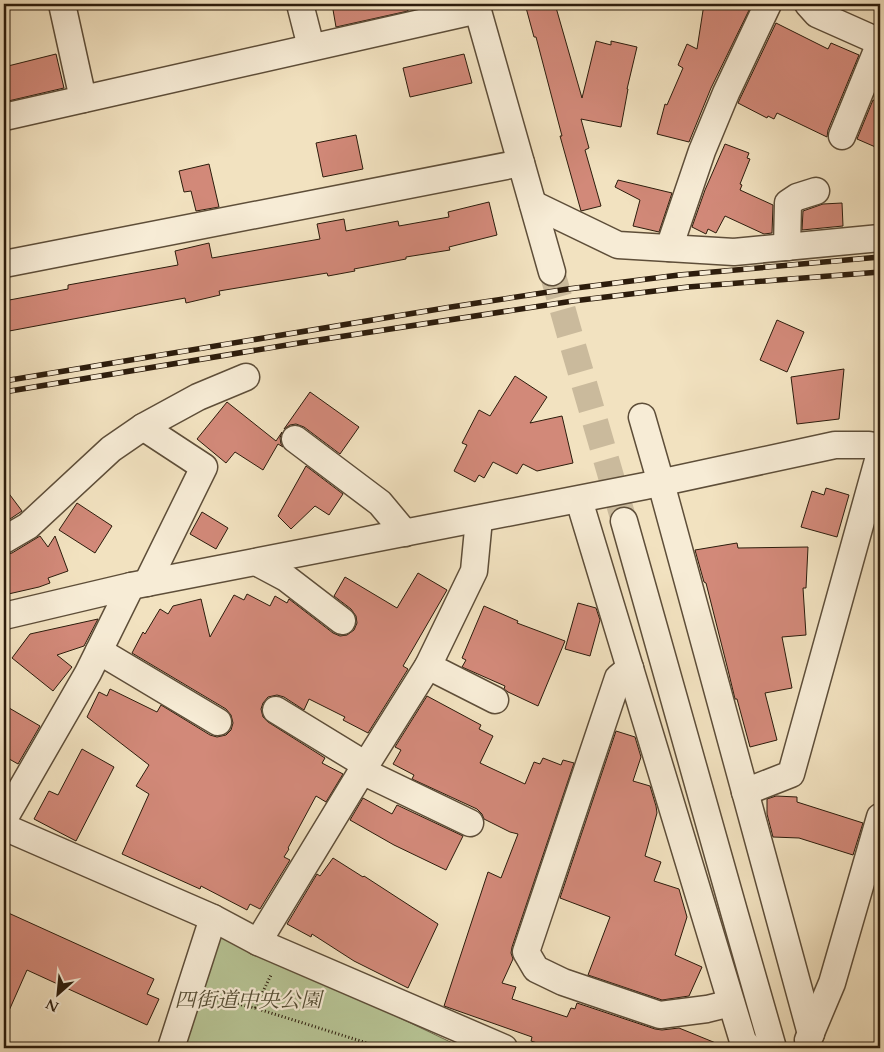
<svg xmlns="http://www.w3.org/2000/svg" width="884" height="1052" font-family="Cardo,'Noto Serif JP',serif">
<rect width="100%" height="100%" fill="#f2e2c0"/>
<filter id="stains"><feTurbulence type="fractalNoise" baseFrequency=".004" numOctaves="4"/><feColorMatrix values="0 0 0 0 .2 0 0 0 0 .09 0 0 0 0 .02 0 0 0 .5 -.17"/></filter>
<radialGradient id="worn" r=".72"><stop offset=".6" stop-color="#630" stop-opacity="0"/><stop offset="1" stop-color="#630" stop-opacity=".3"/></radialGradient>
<path fill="#b7c495" stroke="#727050" d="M217,931l246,117h-283z"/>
<g fill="#d28979" stroke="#2c1c0c">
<path d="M332,4h75l1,7 -72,16z"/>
<path d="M525,4h30l27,94 14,-57 15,4v-4l26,6 -10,42h1l-7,38 -40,-8 8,29 -4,2 16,56 -20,5 -21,-75h2l-26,-99h-2z"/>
<path d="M704,4h48l-41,84 -22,54 -32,-8 8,-30 2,1 16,-37 -5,-3 9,-21 10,5z"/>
<path d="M776,23l52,26 3,-6 28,12 -31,75 -1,7 -50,-24 -3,6 -6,-3 -1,2 -29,-15z"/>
<path d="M56,54l8,34 -60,14v-35z"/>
<path d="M464,54l8,29 -62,14 -7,-29z"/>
<path d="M873,100l7,3v46l-23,-10z"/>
<path d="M356,135l7,34 -40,8 -7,-34z"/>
<path d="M725,144l24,9 -2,5 3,1 -10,25 2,1 -2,5 33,15 -1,28 -8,1 -39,-18 -9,17 -8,-4 -2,5 -14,-7 13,-37z"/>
<path d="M209,164l10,43 -23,4 -5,-20 -7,1 -5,-21z"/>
<path d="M618,180l54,13 -13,39 -26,-6 7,-26 -25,-13z"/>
<path d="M489,202l8,33 -48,12 1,3 -44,7v2l-52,10 1,2 -27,5 -1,-3 -108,18 1,4 -34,8 -1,-5 -181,34v-31l64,-12v-4l110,-20 -3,-14 34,-8 3,15 108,-19 -3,-15 27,-5 2,12 52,-10 1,5 50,-9 -1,-5z"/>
<path d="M842,203l1,23 -41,4 1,-19 20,-7z"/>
<path d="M777,320l27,12 -17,40 -27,-12z"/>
<path d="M844,369l-5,50 -42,5 -6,-47z"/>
<path d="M515,376l32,21 -17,26 32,-7 11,47 -36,8 -14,-7 -6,10 -24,-12 -9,16 -5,-3 -4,7 -21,-11 13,-26 -5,-2 17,-33 11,6z"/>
<path d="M310,392l49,35 -19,27 -36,-27 -8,-3 -6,1 -6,4z"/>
<path d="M227,402l49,39 6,-9 -2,6 1,6 2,3 -5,-3 -15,26 -28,-18 -9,11 -29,-24z"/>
<path d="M306,466l37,28 -14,21 -14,-9 -24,23 -13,-13z"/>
<path d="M4,487l18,24 -18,12z"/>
<path d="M826,488l23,7 -12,42 -36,-10 11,-36 12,4z"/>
<path d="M77,503l35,23 -17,27 -36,-23z"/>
<path d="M202,512l26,16 -12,21 -26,-15z"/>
<path d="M40,536l8,11 7,-11 13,35 -20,7 2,5 -11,4 -35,8v-40l8,-2z"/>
<path d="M737,543l1,5 70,-1 -2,41h-3l3,47 -24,2 10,51 -27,5 12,47 -27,7 -13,-48h-2l-7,-29 -22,-87 -2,-1 -9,-32z"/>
<path d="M418,573l29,17 -44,76 5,3 -40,64 -25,-13 2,-3 -36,-18 -5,11 -20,-13 -7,-2 -9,2 -5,6 -2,6 2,8 5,5 57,36 -3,5 21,11 -17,28 -10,-6 -28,52 1,1 -5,8 6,3 -30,49 -10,-5 -3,6 -46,-24 -1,3 -78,-35 27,-60 -13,-8 13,-21 -62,-48 12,-25 8,4 3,-7 47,23 4,-7 49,30 7,2 9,-2 5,-5 2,-7 -2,-8 -5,-6 -94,-56 11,-21 2,2 15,-25 8,5 5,-8 28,-7 9,38 24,-42 10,5 3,-6 23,12 5,-10 12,7 2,-4 44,34 7,3 7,-1 7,-5 3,-7 -1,-7 -5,-7 -17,-13 11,-19 52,31z"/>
<path d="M578,603l18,5 4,12 -10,36 -25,-7z"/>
<path d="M484,606l34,15 -1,2 48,18 -27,65 -30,-14 -4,-3 1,-3 -43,-19 4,-7 -4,-2z"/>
<path d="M98,619l-14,27 -27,9 15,12 -19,24 -41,-33 18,-24z"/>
<path d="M427,696l54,29 -2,4 14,7 -13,27 45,21 9,-22 6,2 3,-6 18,7 2,-5 11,3 -62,184 -1,6 2,6 -11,24 14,4 -4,12 55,18 4,-9 4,1 2,-6 78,26 7,1 17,-2 49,20h-175l-22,-7 1,-4 -88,-31 44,-134 13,6 17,-44 -8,-2 -26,-13 -2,-5 -5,-5 -65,-30 2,-4 -21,-11 8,-14 -6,-3z"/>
<path d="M4,705l36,21 -22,38 -14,-8z"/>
<path d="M616,731l19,6 6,20 -8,24 17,5 6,20 1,7 -12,43 16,6 -7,19 25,8 8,28 -12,38 27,12 -13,29 -27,4 -74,-25 22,-58 -50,-19z"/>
<path d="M82,749l32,18 -38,74 -42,-22 15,-28 9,4z"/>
<path d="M776,796l21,1v5l66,21 -10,32 -54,-17 -26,-1 -6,-23v-15z"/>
<path d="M363,798l29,16 5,-9 66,31 -17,34 -52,-25 -44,-25z"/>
<path d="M333,858l30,19 1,-1 74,48 -30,64 -54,-27 -42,-27 -1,3 -24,-13 30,-50 3,2z"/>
<path d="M4,911l150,68 -7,15 12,5 -12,26 -120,-55 -23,52z"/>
</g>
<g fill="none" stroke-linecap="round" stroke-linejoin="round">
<path stroke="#caba9c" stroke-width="26" stroke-dasharray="26 13" stroke-linecap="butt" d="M552,272l17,60 55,189"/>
<g stroke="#5e4e39" stroke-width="29">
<g id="minor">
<path d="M62,4l21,95"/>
<path d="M300,4l11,43"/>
<path d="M476,4l76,268"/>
<path d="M808,4l9,10 63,28"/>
<path d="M4,117l474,-107"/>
<path d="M842,136l38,-93"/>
<path d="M533,204l85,41 116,7 146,-14"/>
<path d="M787,247l1,-44 9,-6 19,-6"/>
<path d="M669,248l33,-97 24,-58 42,-89"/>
<path d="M4,264l517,-101"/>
<path d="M642,417l19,66 150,551"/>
<path d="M295,439l85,64 25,30"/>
<path d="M579,500l164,541 6,7"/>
<path d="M624,521l111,394 38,133"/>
<path d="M4,540l24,-14 83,-77 32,-22"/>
<path d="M256,562l30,16 56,43"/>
<path d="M147,583l57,-116 -61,-40 55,-30 48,-20"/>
<path d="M4,616l127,-30 514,-100 190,-41h34l11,2"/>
<path d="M99,651l119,71"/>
<path d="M428,666l67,34"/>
<path d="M630,668l-12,10 -92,274 10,17 27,13 97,33 47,-6 24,-6"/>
<path d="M276,710l90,55"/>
<path d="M362,771l108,52"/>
<path d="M745,792l46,-18 89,-321"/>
<path d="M4,819l84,-146 43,-87"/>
<path d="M4,827l209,91 45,24 246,106"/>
<path d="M258,942l104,-171 66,-105 46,-95 5,-52"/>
<path d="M808,1040l24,-57 48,-166"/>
<path d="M171,1048l42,-130"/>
</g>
</g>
<g stroke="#2c1c0c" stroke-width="3" stroke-dasharray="1 2.5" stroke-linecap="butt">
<path d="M216,1002l1,-3 38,9 128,40"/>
<path d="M255,1008l16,-33"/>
</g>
<use href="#minor" stroke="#f7ecd6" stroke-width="26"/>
<g stroke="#2c1c0c" stroke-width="5.5">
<g id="rail">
<path d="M4,381l447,-74 117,-18 111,-14 201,-18"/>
<path d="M4,392l295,-49 274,-42 115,-14 192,-15"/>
</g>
</g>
<use href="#rail" stroke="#f7ecd6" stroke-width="4" stroke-dasharray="11" stroke-linecap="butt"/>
</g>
<g text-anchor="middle" stroke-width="4.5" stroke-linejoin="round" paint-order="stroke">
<g font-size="21" font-style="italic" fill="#564e35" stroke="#f7ecd6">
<text x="248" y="1007">四街道中央公園</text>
</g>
</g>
<rect width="884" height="1052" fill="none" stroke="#f2e2c0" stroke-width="20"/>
<rect x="5" y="5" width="874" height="1042" fill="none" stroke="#2c1c0c" stroke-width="2.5"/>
<rect x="10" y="10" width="864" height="1032" fill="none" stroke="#2c1c0c"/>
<g transform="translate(58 994) rotate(207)" stroke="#f7ecd6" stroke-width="4" paint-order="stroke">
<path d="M0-4L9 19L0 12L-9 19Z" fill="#2c1c0c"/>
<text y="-8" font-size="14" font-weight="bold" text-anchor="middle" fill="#2c1c0c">N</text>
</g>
<rect width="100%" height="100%" filter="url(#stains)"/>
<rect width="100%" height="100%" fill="url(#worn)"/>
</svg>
